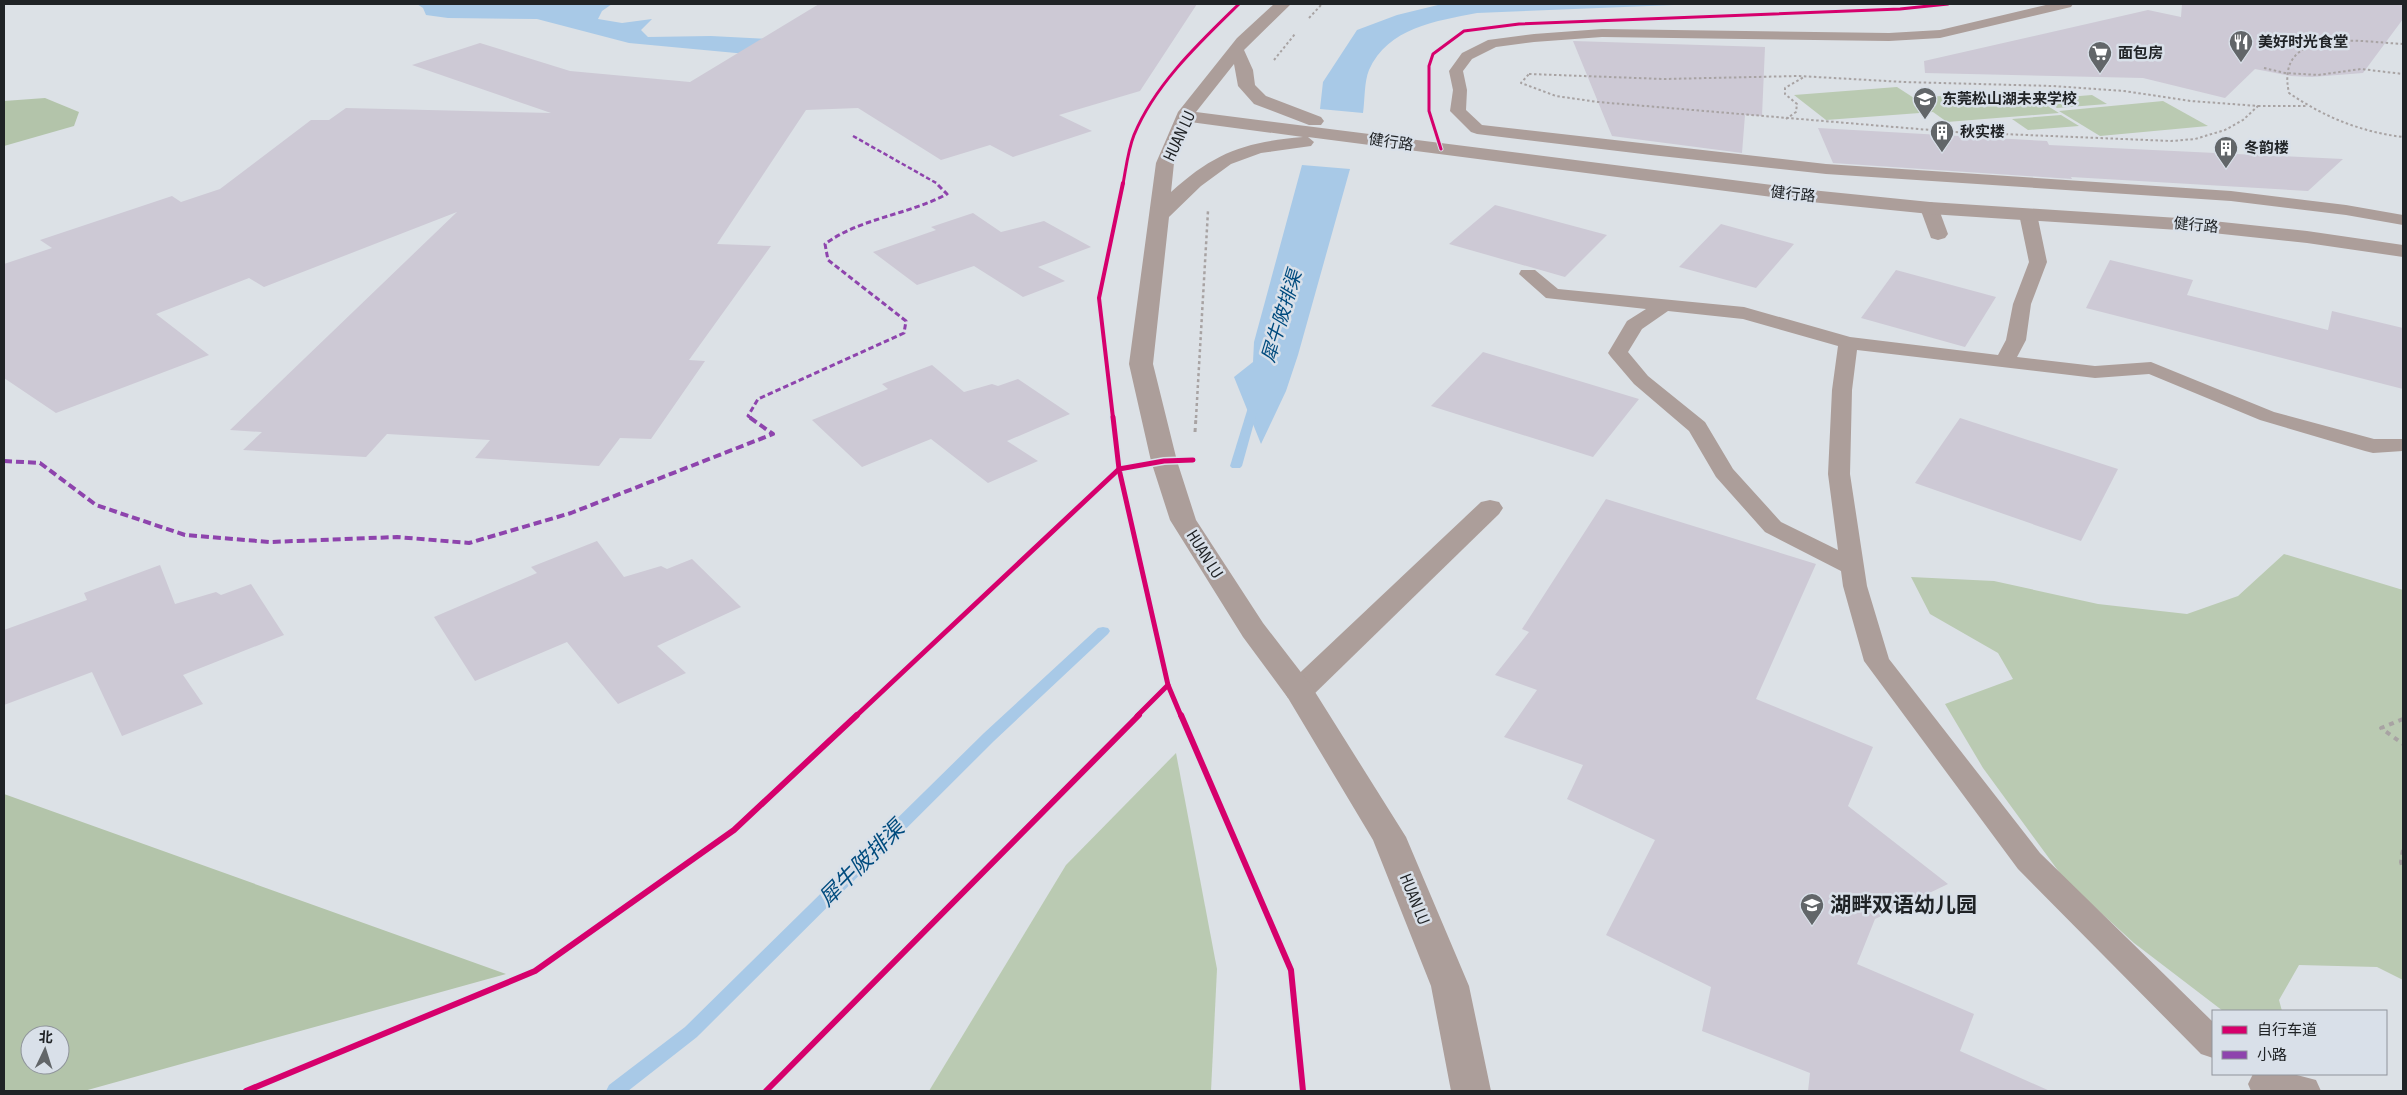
<svg xmlns="http://www.w3.org/2000/svg" width="2407" height="1095" font-family="'Sofia Sans Condensed','Noto Sans SC',sans-serif">
<rect width="100%" height="100%" fill="#dce1e6"/>
<g fill="#bacab2">
<path d="M1897,87l17,11 108,-8 37,23 -112,9 -14,-10 -107,8 -32,-25z"/>
<path d="M2092,95l15,9 -50,4 -14,-9z"/>
<path d="M2163,101l45,25 -108,10 -41,-25z"/>
<path d="M2061,115l18,11 -51,4 -16,-11z"/>
<path d="M2284,554l119,36v390l-26,-13 -78,-2 -20,35 3,11h-59l-89,-68 -69,-63 -82,-112 -38,-64 68,-25 -15,-26 -68,-39 -19,-37 83,4 104,23 89,10 51,-18z"/>
<path d="M1176,753l41,216 -6,122h-282l137,-226z"/>
</g>
<g fill="#b3c4aa" fill-rule="evenodd">
<path d="M45,98l34,14 -5,14 -70,20v-45z"/>
<path d="M4,794l502,180 -422,117h-80zM30,1035h30v30h-30z"/>
</g>
<g fill="#a8c9e7">
<path d="M417,4h195l-10,7 -4,8 24,4 30,-4 -11,11 7,7 63,-1 113,6 -23,15 -65,-4 -107,-10 -92,-24 -89,-1 -22,-3 -3,-7z"/>
<path d="M1442,4h257l-222,9c-42,8 -89,15 -108,57 -5,12 -4,30 -6,43l-43,-4 3,-27 34,-52 40,-15z"/>
<path d="M1302,165l48,4 -52,186 -12,36 -25,53 -27,-67 19,-15 1,-20z"/>
</g>
<g fill="none" stroke-linecap="round" stroke-linejoin="round">
<g fill="#a8c9e7" fill-rule="evenodd">
<path d="M1255,398l5,3 -18,65 -2,2h-8l-2,-2 20,-65z"/>
<path d="M1103,627l5,1 2,3 -2,3 -114,107 -297,296 -69,54h-22l3,-6 76,-58 299,-294 114,-105z"/>
</g>
</g>
<g fill="#cdc9d5">
<path d="M819,4h378l-57,87 -81,24 33,16 -79,26 -23,-12 -49,15 -83,-52 -52,2 -89,134 54,2 -82,114 16,1 -54,78 -31,-1 -21,28 -124,-8 15,-18 -103,-6 -21,23 -123,-7 19,-18 -32,-2 227,-218 -193,75 -15,-9 -93,36 53,41 -153,58 -52,-35v-114l48,-16 -12,-8 132,-44 9,6 39,-13 91,-69h18l17,-12 205,5 -139,-48 68,-22 90,28 120,11z"/>
<path d="M2182,4h221v15l-40,54 -51,4 -21,-1 -36,-7 -30,29 -82,-20 -218,-5 -1,-12 224,-51 33,7z"/>
<path d="M1573,41l192,6 -3,69 -17,-1 -3,38 -130,-17z"/>
<path d="M1818,128l229,13 2,4 294,14 -35,32 -237,-14 1,2 -239,-16z"/>
<path d="M1495,205l112,30 -42,42 -116,-33z"/>
<path d="M973,213l28,19 43,-11 47,26 -53,20 27,14 -42,16 -49,-31 -57,19 -44,-33 63,-22 -5,-3z"/>
<path d="M1721,224l73,20 -38,44 -77,-21z"/>
<path d="M2110,260l83,20 -6,15 141,35 4,-19 71,17v61l-317,-81z"/>
<path d="M1896,270l100,27 -31,50 -104,-29z"/>
<path d="M1483,352l156,47 -46,58 -162,-51z"/>
<path d="M932,365l32,27 28,-8 6,2 20,-7 52,35 -63,27 31,20 -50,22 -57,-44 -69,28 -50,-47 76,-31 -6,-5z"/>
<path d="M1960,418l158,51 -37,72 -166,-58z"/>
<path d="M1606,499l210,65 -60,135 117,48 -25,59 100,78 -73,35 -18,45 117,50 -14,37 90,40h-242l2,-18 -108,-42 9,-44 -105,-52 49,-95 -88,-41 16,-34 -79,-28 33,-47 -42,-15 34,-43 -7,-3z"/>
<path d="M597,541l27,36 37,-11 6,3 25,-10 49,48 -84,39 29,27 -68,31 -51,-62 -92,39 -41,-64 103,-44 -6,-6z"/>
<path d="M160,565l15,39 41,-12 5,3 30,-11 33,51 -101,40 20,29 -81,32 -30,-64 -88,33v-75l83,-30 -3,-7z"/>
</g>
<g fill="none" stroke-linecap="round" stroke-linejoin="round">
<g stroke="#a8a3a3" stroke-width="2" stroke-dasharray="2.5 2.5" stroke-linecap="butt">
<path d="M1309,18l13,-14"/>
<path d="M2403,44c-41,-2 -129,-19 -114,49 35,24 72,39 114,44"/>
<path d="M1274,60l21,-26"/>
<path d="M2264,68l21,5 33,2 43,-6 42,5"/>
<path d="M1529,74l135,5 135,-3 105,6 149,4 71,5 67,10 67,5 -15,14 -18,10 -30,9 -24,2 -217,-9 -356,-30 -42,-6 -35,-13z"/>
<path d="M2258,106h50"/>
<path d="M1786,119l10,-7 1,-8 -12,-10v-6l19,-11"/>
</g>
<path stroke="#a8a3a3" stroke-width="2.5" stroke-dasharray="3 3" stroke-linecap="butt" d="M1196,418l12,-207"/>
<path stroke="#a8a3a3" stroke-width="3" stroke-dasharray="4 4" stroke-linecap="butt" d="M1195,432l1,-15"/>
<g stroke="#a8a3a3" stroke-width="4" stroke-dasharray="5 5" stroke-linecap="butt">
<path d="M2403,719l-22,9 22,16"/>
<path d="M2403,850l-2,12 2,7"/>
</g>
<g fill="#ac9e9a" fill-rule="evenodd">
<path d="M2050,4h23l-2,3 -131,31 -51,3 -287,-4 -68,5 -38,5 -24,12 -9,12 4,19 -1,20 16,15 344,39 405,27 115,14 57,10v10l-57,-10 -115,-14 -405,-27 -175,-19 -174,-21 -6,-2 -21,-21 3,-21 -4,-19 13,-18 26,-13 46,-6 68,-5 287,4 51,-3z"/>
<path d="M2028,209l6,1 3,4 10,48 -16,42 -5,36 -9,17 78,9 56,-4 123,50 100,27h29v12l-30,2 -8,-2 -105,-31 -111,-46 -54,4 -238,-28 -5,40 -2,84 17,112 22,73 151,194 173,169v36l-12,-4 -183,-185 -154,-208 -21,-75 -2,-15 -76,-39 -49,-55 -27,-46 -55,-47 -23,-27 -3,-4 19,-32 19,-12 -100,-11 -27,-24 2,-4h14l23,19 186,18 106,30 148,18 8,-15 7,-36 16,-42 -10,-48 3,-4zM1668,311l75,8 95,27 -6,44 -4,84 10,76 -57,-28 -48,-53 -28,-47 -57,-46 -20,-24 14,-23z"/>
<path d="M2253,1074h40l23,6 5,11h-70l-3,-7z"/>
</g>
<g fill="#ac9e9a" fill-rule="evenodd">
<path d="M1930,202l7,2 11,30 -3,4 -7,2 -7,-2 -11,-30 3,-4z"/>
<path d="M1490,500l9,2 4,6 -4,6 -189,184 -11,4 -11,-4 -4,-7 4,-7 193,-182z"/>
</g>
<path fill="#ac9e9a" fill-rule="evenodd" d="M1274,4h17l-47,46 9,20 2,15 11,11 55,21 3,4 -3,4h-12l-55,-21 -16,-18 -4,-22 -38,48 615,78 119,12 264,17 113,12 96,14v12l-96,-14 -113,-12 -264,-17 -119,-12 -503,-65 6,5 -3,4 -50,7 -30,11 -30,22 -32,31 -16,147 24,97 19,59 67,103 47,61 96,153 63,149 22,105h-40l-20,-105 -58,-146 -85,-142 -45,-61 -73,-117 -19,-59 -22,-97 27,-201 22,-51 59,-74zM1190,122l113,15c-58,5 -88,15 -132,55l3,-29z"/>
<path stroke="#8e44ad" stroke-width="2.5" stroke-dasharray="4.5 2.5" stroke-linecap="butt" d="M853,136l85,48"/>
<path stroke="#8e44ad" stroke-width="3" stroke-dasharray="5.5 3" stroke-linecap="butt" d="M751,418l-3,-2 10,-17 146,-66 2,-12 -78,-61 -3,-16c35,-26 83,-29 122,-50l-11,-11"/>
<path stroke="#8e44ad" stroke-width="4" stroke-dasharray="8 4" stroke-linecap="butt" d="M4,461l36,2 56,42 89,30 85,7 127,-5 72,6 102,-30 202,-79 -24,-17"/>
<g stroke="#d9e0e9" stroke-width="5">
<g id="cycleway-far3">
<path d="M1441,149l-12,-38v-45l4,-12 31,-23 55,-7 381,-15 48,-5"/>
<path d="M1123,184c3,-16 5,-34 11,-49 21,-51 66,-93 105,-131"/>
</g>
</g>
<g stroke="#d9e0e9" stroke-width="6">
<path id="cycleway-far2" d="M1113,418l-14,-120 24,-115"/>
</g>
<g stroke="#d9e0e9" stroke-width="8">
<g id="cycleway-far1">
<path d="M1168,685l13,31"/>
<path d="M856,716l263,-247 -6,-52"/>
<path d="M1137,716l31,-31 -49,-216 45,-8 29,-1"/>
</g>
</g>
<g stroke="#d9e0e9" stroke-width="9">
<g id="cycleway">
<path d="M1181,715l110,255 12,121"/>
<path d="M246,1091l289,-120 199,-141 123,-115"/>
<path d="M766,1091l373,-376"/>
</g>
</g>
<use href="#cycleway-far3" stroke="#d6006c" stroke-width="3"/>
<use href="#cycleway-far2" stroke="#d6006c" stroke-width="4"/>
<use href="#cycleway-far1" stroke="#d6006c" stroke-width="5"/>
<use href="#cycleway" stroke="#d6006c" stroke-width="6"/>
</g>
<defs>
<g id="restaurant-pin" transform="scale(1.25)"><path d="M0 17L-7.5 6A9.5 9.5 0 1 1 7.5 6Z" fill="#626669" stroke="#d9e0e9"/><path d="M-5-6h1v4h1v-4h1v4h1v-4h1v5L-1.5 .5V6h-2V.5L-5-1ZM5-6V6H3V1.5H1.5Q1.5-4 5-6Z" fill="#fff"/></g>
<g id="supermarket-pin" transform="scale(1.25)"><path d="M0 17L-7.5 6A9.5 9.5 0 1 1 7.5 6Z" fill="#626669" stroke="#d9e0e9"/><path d="M-6-5.5h2.5l.6 2H6L4.5 2H-2.5L-4.4-4H-6ZM-1.5 3.2a1.3 1.3 0 1 0 .1 0ZM3 3.2a1.3 1.3 0 1 0 .1 0Z" fill="#fff"/></g>
<g id="school-pin" transform="scale(1.25)"><path d="M0 17L-7.5 6A9.5 9.5 0 1 1 7.5 6Z" fill="#626669" stroke="#d9e0e9"/><path d="M0-5L7-2L0 1L-7-2ZM-4 1L0 2.5L4 1V4Q0 6-4 4Z" fill="#fff"/></g>
<g id="building-pin" transform="scale(1.25)"><path d="M0 17L-7.5 6A9.5 9.5 0 1 1 7.5 6Z" fill="#626669" stroke="#d9e0e9"/><path d="M-4-6H4V6H1V3H-1V6H-4ZM-2.5-4.3h1.7v1.8h-1.7ZM.8-4.3h1.7v1.8H.8ZM-2.5-1h1.7V.8h-1.7ZM.8-1h1.7V.8H.8Z" fill="#fff"/></g>
</defs>
<g fill-rule="evenodd">
<use href="#restaurant-pin" x="2241" y="42"/>
<use href="#supermarket-pin" x="2100" y="53"/>
<use href="#school-pin" x="1925" y="99"/>
<use href="#building-pin" x="1942" y="132"/>
<use href="#building-pin" x="2226" y="148"/>
<use href="#school-pin" x="1812" y="905"/>
</g>
<g text-anchor="middle" stroke-width="5" stroke-linejoin="round" paint-order="stroke">
<g font-size="15" font-weight="bold" fill="#202326" stroke="#d9e0e9" text-anchor="start">
<text x="2258" y="47">美好时光食堂</text>
<text x="2118" y="58">面包房</text>
<text x="1942" y="104">东莞松山湖未来学校</text>
<text x="1960" y="137">秋实楼</text>
<text x="2244" y="153">冬韵楼</text>
</g>
<g font-size="15" fill="#202326" stroke="#d9e0e9">
<text transform="translate(1391 142) rotate(8)" y="5">健行路</text>
<text transform="translate(1793 194) rotate(6)" y="5">健行路</text>
<text transform="translate(2196 225) rotate(5)" y="5">健行路</text>
</g>
<g font-size="18" fill="#202326" stroke="#d9e0e9">
<text transform="translate(1179 136) rotate(-65)" y="6">HUAN LU</text>
<text transform="translate(1205 554) rotate(58)" y="6">HUAN LU</text>
<text transform="translate(1415 899) rotate(68)" y="6">HUAN LU</text>
</g>
<g font-size="19" font-style="italic" fill="#004b7e" stroke="#d9e0e9">
<text transform="translate(1281 316) rotate(-73)" y="7">犀牛陂排渠</text>
</g>
<g font-size="21" font-weight="bold" fill="#202326" stroke="#d9e0e9" text-anchor="start">
<text x="1830" y="912">湖畔双语幼儿园</text>
</g>
<g font-size="22" font-style="italic" fill="#004b7e" stroke="#d9e0e9">
<text transform="translate(861 863) rotate(-45)" y="8">犀牛陂排渠</text>
</g>
</g>
<rect width="2407" height="1095" fill="none" stroke="#202326" stroke-width="10"/>
<rect x="2212" y="1010" width="175" height="65" fill="#d9e0e9" stroke="#8f949b"/>
<rect x="2222" y="1026" width="25" height="8" fill="#d6006c" stroke="#8f949b"/>
<text x="2257" y="1035" font-size="15" fill="#202326">自行车道</text>
<rect x="2222" y="1051" width="25" height="8" fill="#8e44ad" stroke="#8f949b"/>
<text x="2257" y="1060" font-size="15" fill="#202326">小路</text>
<g transform="translate(45 1050) rotate(4)"><circle r="24" fill="#d9e0e9" stroke="#8f949b"/>
<path d="M0-4L9 19L0 12L-9 19Z" fill="#626669"/>
<text y="-8" font-size="14" font-weight="bold" text-anchor="middle" fill="#202326">北</text>
</g>
</svg>
